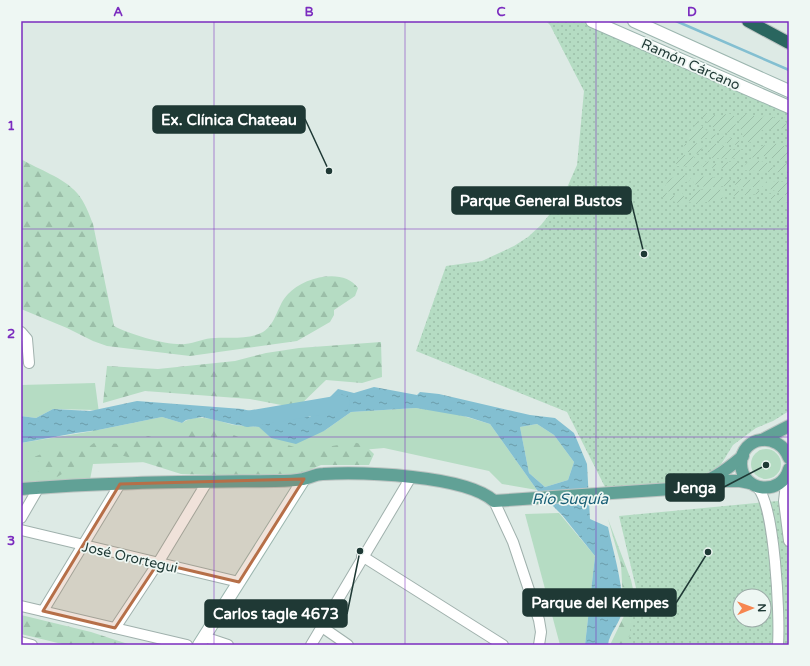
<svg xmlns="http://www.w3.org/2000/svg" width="810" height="666" font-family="'Varela Round',sans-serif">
<defs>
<pattern id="forest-firs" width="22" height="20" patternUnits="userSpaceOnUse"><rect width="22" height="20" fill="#b5dcc3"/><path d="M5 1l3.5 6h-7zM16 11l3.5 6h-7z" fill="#9bbea8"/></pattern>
<pattern id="park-dots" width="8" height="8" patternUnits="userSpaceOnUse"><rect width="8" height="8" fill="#b5dcc3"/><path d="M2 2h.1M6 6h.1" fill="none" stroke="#9bbea8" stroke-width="1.8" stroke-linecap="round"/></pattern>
<pattern id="garden-furrows" width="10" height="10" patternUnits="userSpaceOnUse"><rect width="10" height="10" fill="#b5dcc3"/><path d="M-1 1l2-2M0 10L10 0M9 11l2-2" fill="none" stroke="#9bbea8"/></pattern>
<pattern id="water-ripples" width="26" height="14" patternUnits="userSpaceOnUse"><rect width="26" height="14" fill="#83bfd1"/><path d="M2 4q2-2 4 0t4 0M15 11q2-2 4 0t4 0" fill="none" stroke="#6b9caa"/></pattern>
</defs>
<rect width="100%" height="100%" fill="#ddeae5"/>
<g fill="#b5dcc3">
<path d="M95,383l4,30 -1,17 64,-13 20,6c16,-11 35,-2 52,2 8,1 17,1 26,2l11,11 53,-7 27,-19 65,-4 34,4 40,12 47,66 -35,-6 -13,-13 -105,-23 -102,9 -189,7 -4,21 -68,3v-45l72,-12 3,-21 -43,-1 -17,9 -15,-2v-31z"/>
<path d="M537,424l17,11 20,27 -6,18 -23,7 -16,-14 -9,-46z"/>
<circle cx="766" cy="464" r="15"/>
<path d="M559,513l36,43 -10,89h-25l-35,-131z"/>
</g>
<g fill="url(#forest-firs)">
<path d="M21,159c18,11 42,18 56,34 8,9 12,21 16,31l21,102c15,8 54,20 71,18 10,-1 19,-6 30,-6 15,-1 34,2 48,-6 14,-9 14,-27 25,-38 15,-17 56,-27 70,-6l-3,8 -21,14v5l-4,7 -33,19 -107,15 -83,-10 -14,-5 -26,-13 -46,-19z"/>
<path d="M381,342l1,35 -20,6 -36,-3 -29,28 -47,-9 -105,-8 -42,12 4,-37 51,3 77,-8 31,-8 33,-5z"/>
<path d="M190,431h34l24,10 24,-1 35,11 46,-9 12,3 9,9 -5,11h-48l-22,10 -23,2 -95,-3 -57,-18 -36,2 -31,19 -23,-7 -5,-11 32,-13 23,4 10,-7 33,1 21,-8 21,6z"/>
<path d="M608,519l23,61 14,65h-35l14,-29 -3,-51z"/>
<path d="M21,615l70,17 40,13h-65l-45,-11z"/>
</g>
<g fill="url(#park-dots)" fill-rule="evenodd">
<path d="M546,21h39l204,91v299l-16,10 -17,7 -23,17 -13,21 -12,9 -21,7 -82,5 -38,-75 -151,-61 30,-85 36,-5 32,-15 14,-9 13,-12 21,-26 15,-34 7,-74 -34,-66z"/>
<path d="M789,500v145h-161l8,-57 -17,-72zM740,596h24v24h-24z"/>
</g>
<g fill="url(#garden-furrows)">
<path d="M704,113c5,1 10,2 14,3 8,0 11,-6 18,2l-1,14c-16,4 -25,-7 -35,-17z"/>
<path d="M747,114l15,4 5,-4 11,6 8,2 1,3 -1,3 -24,2c-14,24 -20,9 -23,-9l4,-6z"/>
<path d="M697,121c4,4 8,9 12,11 10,6 21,3 31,9v3l-6,1 -26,-7 -21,3z"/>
<path d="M701,143l3,2 -3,4 -1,5 -18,-3 3,-7z"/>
<path d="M773,143l12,3 4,3v10l-12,1 -12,-4 -17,2 7,-10z"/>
<path d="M714,144h5l15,6h11l-5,9c-10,-2 -21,1 -31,-2l-2,-7z"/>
<path d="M684,155l9,1 6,7 -2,4 -20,-1 -1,-2 3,-8z"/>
<path d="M707,161l9,3 19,-3 3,3 -3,5 -35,-2 4,-5z"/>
<path d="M750,161h11l10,3 2,2 -2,6 -29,-2 4,-6z"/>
<path d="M789,163v10l-15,-1 5,-8z"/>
<path d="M677,175l15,1 -3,5 -9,3 -10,8 -7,-3 6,-9z"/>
<path d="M695,176l36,3 -5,7 -21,1 -11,-3 -1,-2z"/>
<path d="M738,179l29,2 -5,6h-24l-3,-2z"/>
<path d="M770,181l19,1v14l-22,-8z"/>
<path d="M718,189l6,2 -2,8 -26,5 -7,-2 1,-6 5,-6z"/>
<path d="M755,189l5,2v3l-30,2 2,-4z"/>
<path d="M661,192l13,4 8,-4 4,10 -5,2 -22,-8z"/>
<path d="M767,193l19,5 3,4 -4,1 -18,-5z"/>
</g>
<path fill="url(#water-ripples)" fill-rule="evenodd" d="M374,387l43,8 3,-3 19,2 91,21 25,3 19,15 13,31 3,55 18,8c5,24 16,59 14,84 -1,11 -13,22 -14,34h-23l10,-89 -33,-41 -25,-25 -47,-66 -22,-7 -52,-9 -65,4 -27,19 -28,13 -25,-6 -12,-11 -23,-2 -34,-8 -16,3 -4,3 -20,-6 -64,13 -22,3 -55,10v-27l15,2 17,-9 37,2 47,-10 105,8 25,6 43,2 28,-28 16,4zM537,424l17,11 20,27 -6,18 -23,7 -16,-14 -9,-46z"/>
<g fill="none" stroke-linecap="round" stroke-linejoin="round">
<path stroke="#83bfd1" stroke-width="2.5" d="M676,21l113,49"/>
<path stroke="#83bfd1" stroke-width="16" d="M247,419l95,-16"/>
<g stroke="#a0b1ad" stroke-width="12">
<g id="minor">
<path d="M21,332l6,7 2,24"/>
<path d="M787,475l-3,26 5,40"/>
<path d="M757,487c18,17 23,130 21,158"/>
<path d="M494,501l19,41 26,78 2,12 -2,13"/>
<path d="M21,518l18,-31"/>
<path d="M21,530l218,52"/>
<path d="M362,556l141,89"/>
<path d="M21,606l166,39"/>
<path d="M43,611l77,-127"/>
<path d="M322,627l26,18"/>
<path d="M115,628l43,-65 49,-81"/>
<path d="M204,637l24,8"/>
<path d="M21,642l11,3"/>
<path d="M311,645l100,-168"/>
</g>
</g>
<g stroke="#9cb6af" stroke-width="14">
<g id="secondary">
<path d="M592,21l197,86"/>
<path d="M634,21l155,70"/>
<path d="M199,645l105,-166"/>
</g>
</g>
<g stroke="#bcc4c2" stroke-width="14">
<g id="primary">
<path d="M762,440l27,-14"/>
<path d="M789,458c-10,-27 -48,-23 -48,6 1,29 41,32 48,5"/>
<path d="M710,481h30l10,2"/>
<path d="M21,489c85,-7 170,-7 254,-8 9,0 19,0 28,-2 7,-1 12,-5 20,-5 39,-2 142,1 171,27l192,-13c23,-5 39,-17 57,-32"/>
</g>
</g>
<g stroke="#bcc4c2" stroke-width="14">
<path id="motorway" d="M748,21l41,22"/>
</g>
<use href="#minor" stroke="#fff" stroke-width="10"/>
<use href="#secondary" stroke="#fff" stroke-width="12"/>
<use href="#primary" stroke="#61a196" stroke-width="12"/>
<use href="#motorway" stroke="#2a665f" stroke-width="12"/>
</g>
<path fill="#b66f48" fill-opacity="0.2" stroke="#b66f48" stroke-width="3" stroke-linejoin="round" d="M304,479l-65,103 -81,-19 -43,65 -72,-17 77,-127z"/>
<path fill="none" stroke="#7b2cbf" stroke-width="1" stroke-opacity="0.55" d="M214,21v624M405,21v624M596,21v624M21,229h768M21,437h768"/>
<g text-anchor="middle" stroke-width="3.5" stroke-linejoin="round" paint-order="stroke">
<g font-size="14" fill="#1f3935" stroke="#eef7f3">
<text transform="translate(691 64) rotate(24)" y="5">Ramón Cárcano</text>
<text transform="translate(130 557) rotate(13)" y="5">José Orortegui</text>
</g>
<g font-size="15" font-style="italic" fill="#185f76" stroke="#eef7f3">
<text x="570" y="504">Río Suquía</text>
</g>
</g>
<path fill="none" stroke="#1f3935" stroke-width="1.5" d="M329 171L305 119M644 254L631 201M766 465L724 487M708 552L676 603M360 551L347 614"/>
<g fill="#1f3935" stroke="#eef7f3" stroke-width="1.5">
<circle cx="329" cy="171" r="4"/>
<circle cx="644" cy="254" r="4"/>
<circle cx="766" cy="465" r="4"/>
<circle cx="708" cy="552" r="4"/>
<circle cx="360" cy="551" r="4"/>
</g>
<g fill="#1f3935" stroke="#1f3935" stroke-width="1.5">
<rect x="153" y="106" width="152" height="27" rx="4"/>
<rect x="452" y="187" width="179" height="27" rx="4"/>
<rect x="666" y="474" width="58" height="27" rx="4"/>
<rect x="523" y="589" width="153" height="27" rx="4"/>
<rect x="205" y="600" width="142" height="27" rx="4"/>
</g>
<g font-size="15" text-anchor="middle" font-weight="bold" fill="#fff">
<text x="229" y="125">Ex. Clínica Chateau</text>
<text x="541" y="206">Parque General Bustos</text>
<text x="695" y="493">Jenga</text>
<text x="600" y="608">Parque del Kempes</text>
<text x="276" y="619">Carlos tagle 4673</text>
</g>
<rect width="810" height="666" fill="none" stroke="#eef7f3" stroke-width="44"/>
<g transform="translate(752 608) rotate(89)"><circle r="19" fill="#eef7f3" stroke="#9baba7"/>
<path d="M0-3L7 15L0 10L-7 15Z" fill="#f68650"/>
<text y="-6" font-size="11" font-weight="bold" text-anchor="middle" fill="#1f3935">N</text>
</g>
<rect x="22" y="22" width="766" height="622" fill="none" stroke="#7b2cbf" stroke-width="1.5"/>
<g font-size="13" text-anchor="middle" font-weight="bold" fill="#7b2cbf">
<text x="118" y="16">A</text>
<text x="309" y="16">B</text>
<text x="501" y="16">C</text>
<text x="692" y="16">D</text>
<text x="11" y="130">1</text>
<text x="11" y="338">2</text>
<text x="11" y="545">3</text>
</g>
</svg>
